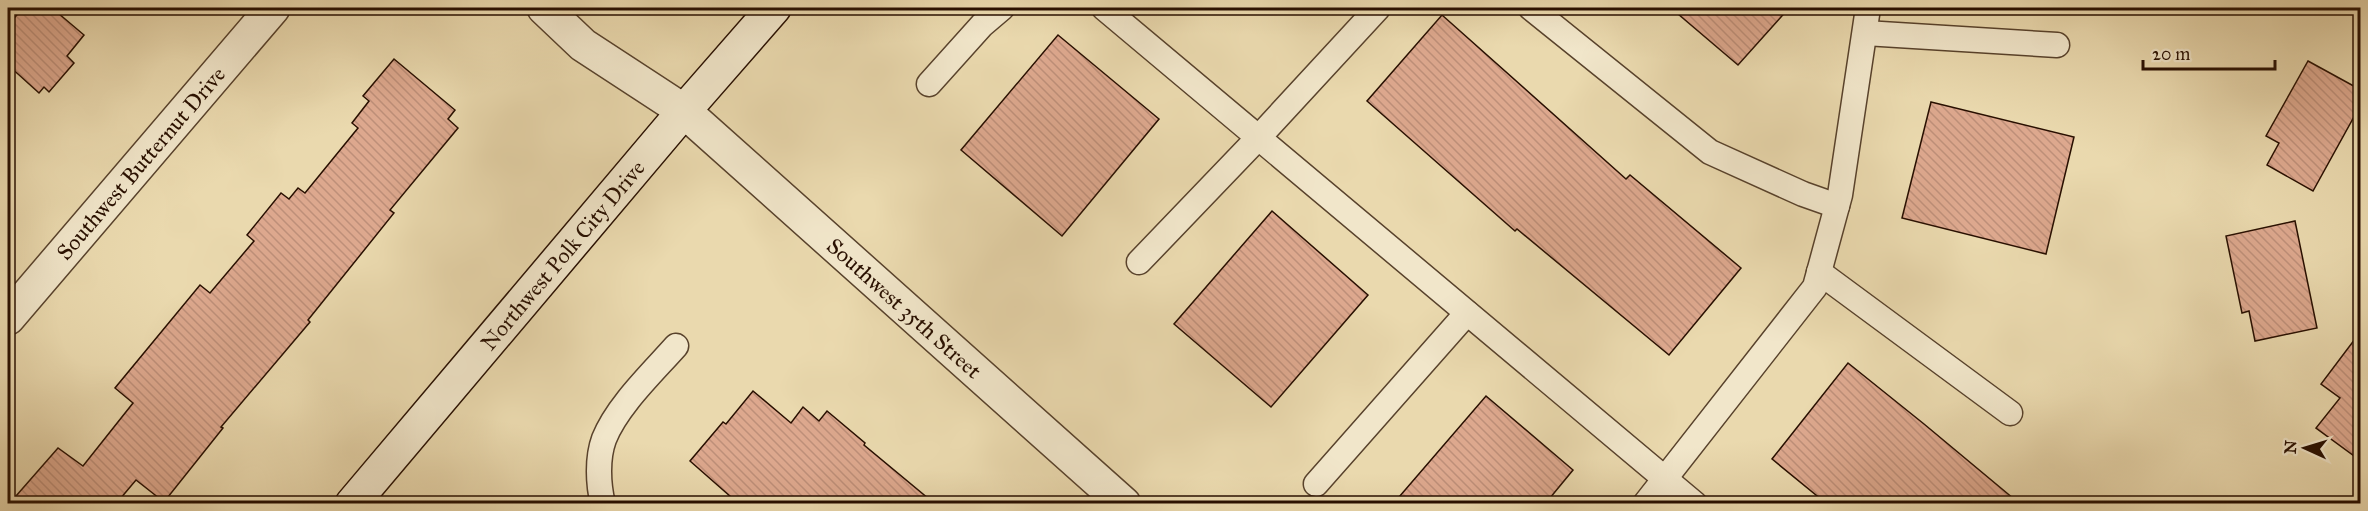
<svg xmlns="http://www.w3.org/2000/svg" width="2368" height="511" font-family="'IM FELL Great Primer',serif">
<defs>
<pattern id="building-back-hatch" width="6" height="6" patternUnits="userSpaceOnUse" patternTransform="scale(1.5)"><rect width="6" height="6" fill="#dda88e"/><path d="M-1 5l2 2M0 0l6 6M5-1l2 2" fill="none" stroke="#be8f79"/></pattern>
</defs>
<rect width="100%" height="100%" fill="#ead9ae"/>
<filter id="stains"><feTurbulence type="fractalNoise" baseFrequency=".00333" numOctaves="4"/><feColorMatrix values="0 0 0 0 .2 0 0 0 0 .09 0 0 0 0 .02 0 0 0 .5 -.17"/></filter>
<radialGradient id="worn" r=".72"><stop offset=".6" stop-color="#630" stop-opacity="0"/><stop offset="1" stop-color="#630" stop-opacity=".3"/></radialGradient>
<g fill="url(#building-back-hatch)" stroke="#280f00" stroke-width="1.5">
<path d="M23,8h29l32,27 -17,21 7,7 -25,29 -5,-5 -5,6 -31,-28v-40z"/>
<path d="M1671,8h118l-51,57z"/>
<path d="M1442,15l184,164 4,-4 111,93 -72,87 -152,-126 -2,2 -148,-130z"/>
<path d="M1058,35l101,84 -97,117 -101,-86z"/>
<path d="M394,59l61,51 -7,9 10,9 -68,82 4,3 -86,107 2,2 -89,105 2,1 -59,74 -28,-22 -16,19 5,5h-116l49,-56 25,18 50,-63 -18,-15 85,-103 10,8 44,-52 -7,-6 34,-42 8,6 9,-11 7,5 53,-65 -6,-5 17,-22 -6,-5z"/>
<path d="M2308,61l53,29v14l-48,87 -46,-26 12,-22 -13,-7z"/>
<path d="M1931,102l143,35 -28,117 -144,-36z"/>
<path d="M1272,211l96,84 -97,112 -97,-83z"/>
<path d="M2295,221l22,107 -62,13 -6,-30 -7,2 -16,-77z"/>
<path d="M2361,331v130l-45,-33 24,-30 -19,-14z"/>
<path d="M1848,363l76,61 96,80h-193l-55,-45z"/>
<path d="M753,391l38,32 12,-16 16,14 8,-10 38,32 -1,2 71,59h-196l-49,-43 33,-39 3,2z"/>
<path d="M1486,396l87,74 -28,34h-152z"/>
</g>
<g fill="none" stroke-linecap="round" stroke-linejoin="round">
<g stroke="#58422c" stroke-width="27">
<g id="lane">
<path d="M1104,8l591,496"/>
<path d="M1531,8l179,144 93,42 34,12"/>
<path d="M1865,33l192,12"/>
<path d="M929,84l53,-59 20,-17"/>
<path d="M1139,262l119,-124 120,-130"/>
<path d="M1819,272l191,141"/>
<path d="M1316,484l151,-171"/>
<path d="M603,504c-5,-20 -6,-46 1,-65 13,-33 49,-67 72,-93"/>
<path d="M1645,504l170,-217 25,-92 28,-187"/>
</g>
</g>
<g stroke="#58422c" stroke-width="36">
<g id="street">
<path id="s1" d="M544,8l39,37 101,66 440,393"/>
<path id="s2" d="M8,318l265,-310"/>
</g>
</g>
<g stroke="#280f00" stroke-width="36">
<g id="secondary">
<path id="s3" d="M352,504l332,-393 90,-103"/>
</g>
</g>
<use href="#lane" stroke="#f1e6ca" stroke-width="24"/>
<use href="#street" stroke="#f1e6ca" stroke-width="33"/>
<use href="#secondary" stroke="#f1e6ca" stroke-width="33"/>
</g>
<g text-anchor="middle" stroke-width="4.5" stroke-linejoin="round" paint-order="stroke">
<g font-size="22" fill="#280f00" stroke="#f1e6ca">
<text dy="8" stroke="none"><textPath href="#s2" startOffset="204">Southwest Butternut Drive</textPath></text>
<text dy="8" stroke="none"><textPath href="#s3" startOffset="326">Northwest Polk City Drive</textPath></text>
<text dy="8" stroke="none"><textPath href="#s1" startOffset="470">Southwest 35th Street</textPath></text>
</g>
</g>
<rect width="2368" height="511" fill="none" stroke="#ead9ae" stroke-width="30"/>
<rect x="9" y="9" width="2350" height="493" fill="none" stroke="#280f00" stroke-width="3"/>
<rect x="15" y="15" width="2338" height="481" fill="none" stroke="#280f00" stroke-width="1.5"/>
<g transform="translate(2305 448) rotate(274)" stroke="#f1e6ca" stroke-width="4.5" paint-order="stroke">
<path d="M0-4.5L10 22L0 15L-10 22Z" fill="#280f00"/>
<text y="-9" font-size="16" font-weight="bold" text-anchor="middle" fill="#280f00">N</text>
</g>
<path d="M2143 60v9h132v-9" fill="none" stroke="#280f00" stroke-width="3"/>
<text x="2152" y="60" font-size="18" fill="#280f00" stroke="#f1e6ca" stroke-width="4.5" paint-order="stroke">20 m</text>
<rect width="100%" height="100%" filter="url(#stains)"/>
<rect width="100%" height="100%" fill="url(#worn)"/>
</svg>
